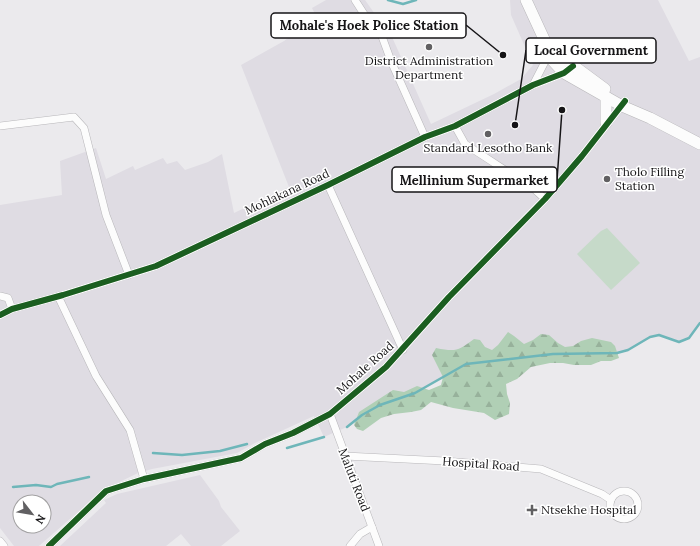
<svg xmlns="http://www.w3.org/2000/svg" width="700" height="546" font-family="Lora,serif">
<defs>
<pattern id="forest-firs" width="22" height="20" patternUnits="userSpaceOnUse"><rect width="22" height="20" fill="#b0cfb5"/><path d="M5 1l3.5 6h-7zM16 11l3.5 6h-7z" fill="#97b19b"/></pattern>
</defs>
<rect width="100%" height="100%" fill="#ebeaed"/>
<g fill="#dfdce3" fill-rule="evenodd">
<path d="M326,0h39l12,17 11,11 43,96 63,-30 27,-15 12,-14 -22,-50 -1,-15h148l31,61 11,-4v266l-11,15 -10,4 -20,-7 -9,3 -22,12 -11,3 -174,24 -28,16 -53,22 -15,12 -23,10 -10,-21 -59,27 -18,10 -85,16 -14,4 -35,17 -64,56h-25l-14,-18v-323l62,-10 -2,-34 36,-13 10,31 27,-13 2,4 28,-12 4,6 10,-3 8,9 23,-8 14,-8 12,59 55,-26 -48,-122 43,-24 33,-23 -5,-10zM20,502h24v24h-24z"/>
<path d="M200,475l19,26 2,6 19,24 -19,15h-30l-10,-12 -15,12h-106l46,-43 -2,-3 13,-6z"/>
</g>
<path fill="url(#forest-firs)" d="M508,332l6,4 10,8 9,-4 8,-6 8,1 9,8 7,4 8,-1 8,-5 11,-3 19,4 4,4 4,12 -8,3h-10l-10,4h-17l-11,-2h-13l-19,4 -14,12 -11,5 1,10 3,9 -1,11 -14,6 -11,-7 -31,-5 -22,-6 -10,8 -10,2 -17,2 -13,4 -18,13 -6,-2 -3,-4 5,-13 34,-22 11,2 13,-6 12,4 12,-5 2,-8 -11,-22 4,-7c20,4 22,3 38,-9l6,1 5,7 7,3 6,-5z"/>
<path fill="#c6dac9" d="M607,228l33,35 -29,27 -34,-36 24,-23z"/>
<g fill="none" stroke-linecap="round" stroke-linejoin="round">
<g stroke="#6eb6b9" stroke-width="2.5">
<path d="M388,0l15,4 13,-4"/>
<path d="M347,427l15,-12 18,-10 35,-12 51,-29 87,-10 64,-1 11,-3 22,-13 9,-2 20,7 10,-4 11,-15"/>
<path d="M287,448l37,-11"/>
<path d="M153,453l29,2 38,-4 27,-7"/>
<path d="M13,487l23,-2 15,2 6,-3 32,-7"/>
</g>
<g stroke="#b8b7ba" stroke-width="8">
<g id="street">
<path d="M355,0l9,14 16,17 11,30 34,76"/>
<path d="M533,85l17,-33"/>
<path d="M0,126l74,-9 10,11 22,87 23,60"/>
<path d="M455,126l10,18 69,45 11,10"/>
<path d="M328,185l75,165"/>
<path d="M0,296l8,2 4,11"/>
<path d="M58,296l38,80 34,54 14,49"/>
<path d="M0,315l12,-6 51,-14 93,-29 172,-81 97,-48 30,-11 78,-41 33,-13"/>
<path d="M330,414l49,132"/>
<path d="M345,456l100,5 96,8 61,25 9,6"/>
<circle cx="624" cy="505" r="14"/>
<path d="M0,541l4,5"/>
<path d="M49,546l57,-55 38,-12 97,-21 24,-14 28,-11 37,-19 56,-47 63,-70 96,-98 37,-43 43,-55"/>
<path d="M350,546l10,-12 12,-7"/>
</g>
</g>
<g stroke="#b8b7ba" stroke-width="12">
<g id="primary">
<path d="M526,0l24,52 2,8 12,13 58,33 28,12 50,26"/>
<path d="M550,52l9,3 46,34"/>
<path d="M606,97v26"/>
</g>
</g>
<use href="#street" stroke="#fcfcfc" stroke-width="7"/>
<use href="#primary" stroke="#fcfcfc" stroke-width="11"/>
<g stroke="#fff" stroke-width="8">
<g id="cycleway">
<path d="M0,315l12,-6 51,-14 93,-29 172,-81 97,-48 30,-11 78,-41 31,-12 9,-7"/>
<path d="M49,546l57,-55 38,-12 97,-21 24,-14 28,-11 37,-19 56,-47 63,-70 96,-98 37,-43 43,-55"/>
</g>
</g>
<use href="#cycleway" stroke="#1b5e20" stroke-width="6"/>
</g>
<g fill="#616062" stroke="#fff" stroke-width="1.5">
<circle cx="429" cy="47" r="4"/>
<circle cx="488" cy="134" r="4"/>
<circle cx="607" cy="179" r="4"/>
<path d="M530 504h4v4h4v4h-4v4h-4v-4h-4v-4h4z"/>
</g>
<g text-anchor="middle" stroke-width="3" stroke-linejoin="round" paint-order="stroke">
<g font-size="12" fill="#161517" stroke="#fff">
<text x="429" y="65">District Administration<tspan x="429" dy="14">Department</tspan></text>
<text x="488" y="152">Standard Lesotho Bank</text>
<text x="615" y="176" text-anchor="start">Tholo Filling<tspan x="615" dy="14">Station</tspan></text>
<text x="541" y="514" text-anchor="start">Ntsekhe Hospital</text>
</g>
<g font-size="12" fill="#161517" stroke="#fff">
<text transform="translate(287 192) rotate(-25)" y="4">Mohlakana Road</text>
<text transform="translate(365 368) rotate(-42)" y="4">Mohale Road</text>
<text transform="translate(481 464) rotate(4)" y="4">Hospital Road</text>
<text transform="translate(354 480) rotate(69)" y="4">Maluti Road</text>
</g>
</g>
<path fill="none" stroke="#161517" stroke-width="1.5" d="M503 55L466 25M515 125L526 50M562 110L557 180"/>
<g fill="#161517" stroke="#fff" stroke-width="1.5">
<circle cx="503" cy="55" r="4"/>
<circle cx="515" cy="125" r="4"/>
<circle cx="562" cy="110" r="4"/>
</g>
<g fill="#fff" stroke="#161517" stroke-width="1.5">
<rect x="271" y="13" width="195" height="25" rx="4"/>
<rect x="526" y="38" width="130" height="25" rx="4"/>
<rect x="392" y="167" width="165" height="25" rx="4"/>
</g>
<g font-size="13" text-anchor="middle" font-weight="bold" fill="#161517">
<text x="369" y="30">Mohale's Hoek Police Station</text>
<text x="591" y="55">Local Government</text>
<text x="474" y="185">Mellinium Supermarket</text>
</g>
<g transform="translate(32 514) rotate(121)"><circle r="19" fill="#ffffff" stroke="#a2a1a2"/>
<path d="M0-3L7 15L0 10L-7 15Z" fill="#616062"/>
<text y="-6" font-size="11" font-weight="bold" text-anchor="middle" fill="#161517">N</text>
</g>
</svg>
